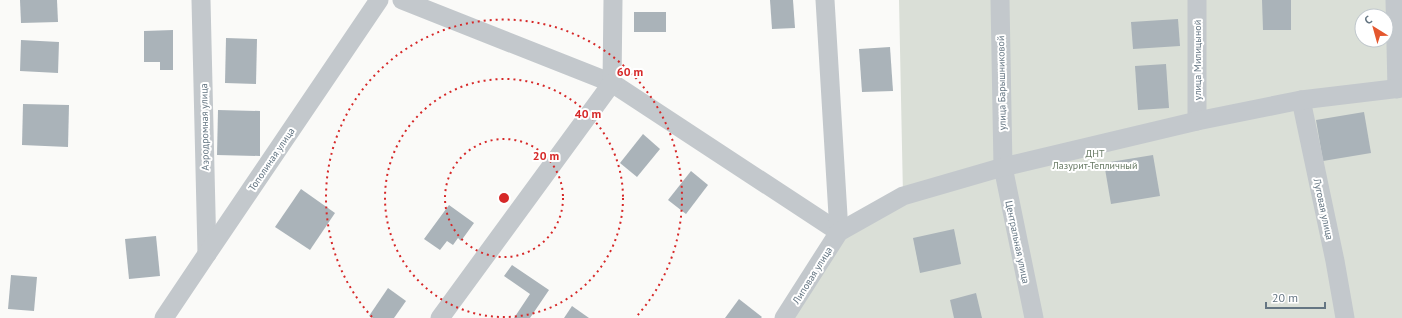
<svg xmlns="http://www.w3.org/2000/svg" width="1402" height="318" font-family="'PT Sans',sans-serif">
<rect width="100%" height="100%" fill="#fafaf8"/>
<path fill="#dadfd7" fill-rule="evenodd" d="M899,0h503v318h-615l57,-81 59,-41zM1362,16h24v24h-24z"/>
<g fill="#aab3b9">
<path d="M20,0h37l1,22 -37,1z"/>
<path d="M770,0h23l2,28 -23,1z"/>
<path d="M1262,0h29v30h-28z"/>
<rect x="634" y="12" width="32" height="20"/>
<path d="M1178,19l2,27 -47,3 -2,-27z"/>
<path d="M173,30v40h-13v-8h-16v-31z"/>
<path d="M226,38l31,1 -1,45 -31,-1z"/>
<path d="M21,40l38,2 -1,31 -38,-2z"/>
<path d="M890,47l3,44 -31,1 -3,-43z"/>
<path d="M1166,64l3,44 -31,2 -3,-44z"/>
<path d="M23,104l46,1 -1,42 -46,-2z"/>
<path d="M218,110l42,1v45l-43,-1z"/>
<path d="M1364,112l7,41 -48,8 -7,-41z"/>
<path d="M643,134l17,15 -23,28 -17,-14z"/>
<path d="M1153,155l7,41 -49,8 -7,-41z"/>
<path d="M691,171l17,14 -22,29 -18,-14z"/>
<path d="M301,189l34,24 -25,37 -35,-23z"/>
<path d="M449,205l25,18 -13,18 -3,-3 -5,7 -6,-4 -7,9 -16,-11z"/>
<path d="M954,229l7,35 -41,9 -7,-35z"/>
<path d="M156,236l4,40 -31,3 -4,-40z"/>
<path d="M512,265l37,25 -19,28h-16l16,-24 -26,-18z"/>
<path d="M11,275l26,2 -3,34 -26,-2z"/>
<path d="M388,288l18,13 -12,17h-21l-4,-2z"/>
<path d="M976,293l6,25h-28l-4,-18z"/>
<path d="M739,299l23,18 -1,1h-36z"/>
<path d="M572,306l17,12h-25z"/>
</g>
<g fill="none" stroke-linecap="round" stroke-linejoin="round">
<g stroke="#c3c8cc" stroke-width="19">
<path d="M201,0l6,254"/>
<path d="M402,0l210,83 227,149"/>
<path d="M825,0l14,232"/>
<path d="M1000,0l3,167 31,151"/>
<path d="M1395,0l2,89"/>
<path d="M612,83l1,-83"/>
<path d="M1301,100l34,161 10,57"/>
<path d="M1197,121v-121"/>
<path d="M164,318l43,-64 172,-254"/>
<path d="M440,318l172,-235"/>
<path d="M784,318l55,-86 64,-36 100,-29 194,-46 104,-21 101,-12"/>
</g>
</g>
<g fill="none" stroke="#d62828" stroke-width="2" stroke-dasharray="2 4">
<circle cx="504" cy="198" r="59"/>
<circle cx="504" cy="198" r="119"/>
<path d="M372 317A178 178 0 1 1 636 317"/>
</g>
<g text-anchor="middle" stroke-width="4" stroke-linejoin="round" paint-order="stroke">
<g font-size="10" fill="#657683" stroke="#fff">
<text transform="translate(1197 60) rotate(-90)" y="4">улица Милицыной</text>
<text transform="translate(1001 83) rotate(-91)" y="4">улица Барышниковой</text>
<text transform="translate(204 127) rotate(-91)" y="4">Аэродромная улица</text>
<text transform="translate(271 159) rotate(-56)" y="4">Тополиная улица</text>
<text transform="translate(1324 209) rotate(78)" y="4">Луговая улица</text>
<text transform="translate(1018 242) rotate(78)" y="4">Центральная улица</text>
<text transform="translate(812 275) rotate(-58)" y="4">Липовая улица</text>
</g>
<g font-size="10" fill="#687a64" stroke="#fff">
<text x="1095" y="157">ДНТ<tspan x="1095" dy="12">Лазурит-Тепличный</tspan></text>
</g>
</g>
<circle cx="504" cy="198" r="6" fill="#d62828" stroke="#fff" stroke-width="2"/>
<g font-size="12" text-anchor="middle" font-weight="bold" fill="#d62828" stroke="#fff" stroke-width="4" stroke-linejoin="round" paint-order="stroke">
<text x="630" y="76">60 m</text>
<text x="588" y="118">40 m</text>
<text x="546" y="160">20 m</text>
</g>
<g transform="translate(1374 28) rotate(323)"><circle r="19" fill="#ffffff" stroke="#c1c8cd"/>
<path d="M0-3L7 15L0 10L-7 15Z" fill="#e4572e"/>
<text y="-6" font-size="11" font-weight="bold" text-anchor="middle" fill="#657683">С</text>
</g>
<path d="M1266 302v6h59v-6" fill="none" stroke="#657683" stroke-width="2"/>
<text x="1272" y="302" font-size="12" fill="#657683" stroke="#ffffff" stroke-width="3" paint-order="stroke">20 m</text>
</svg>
